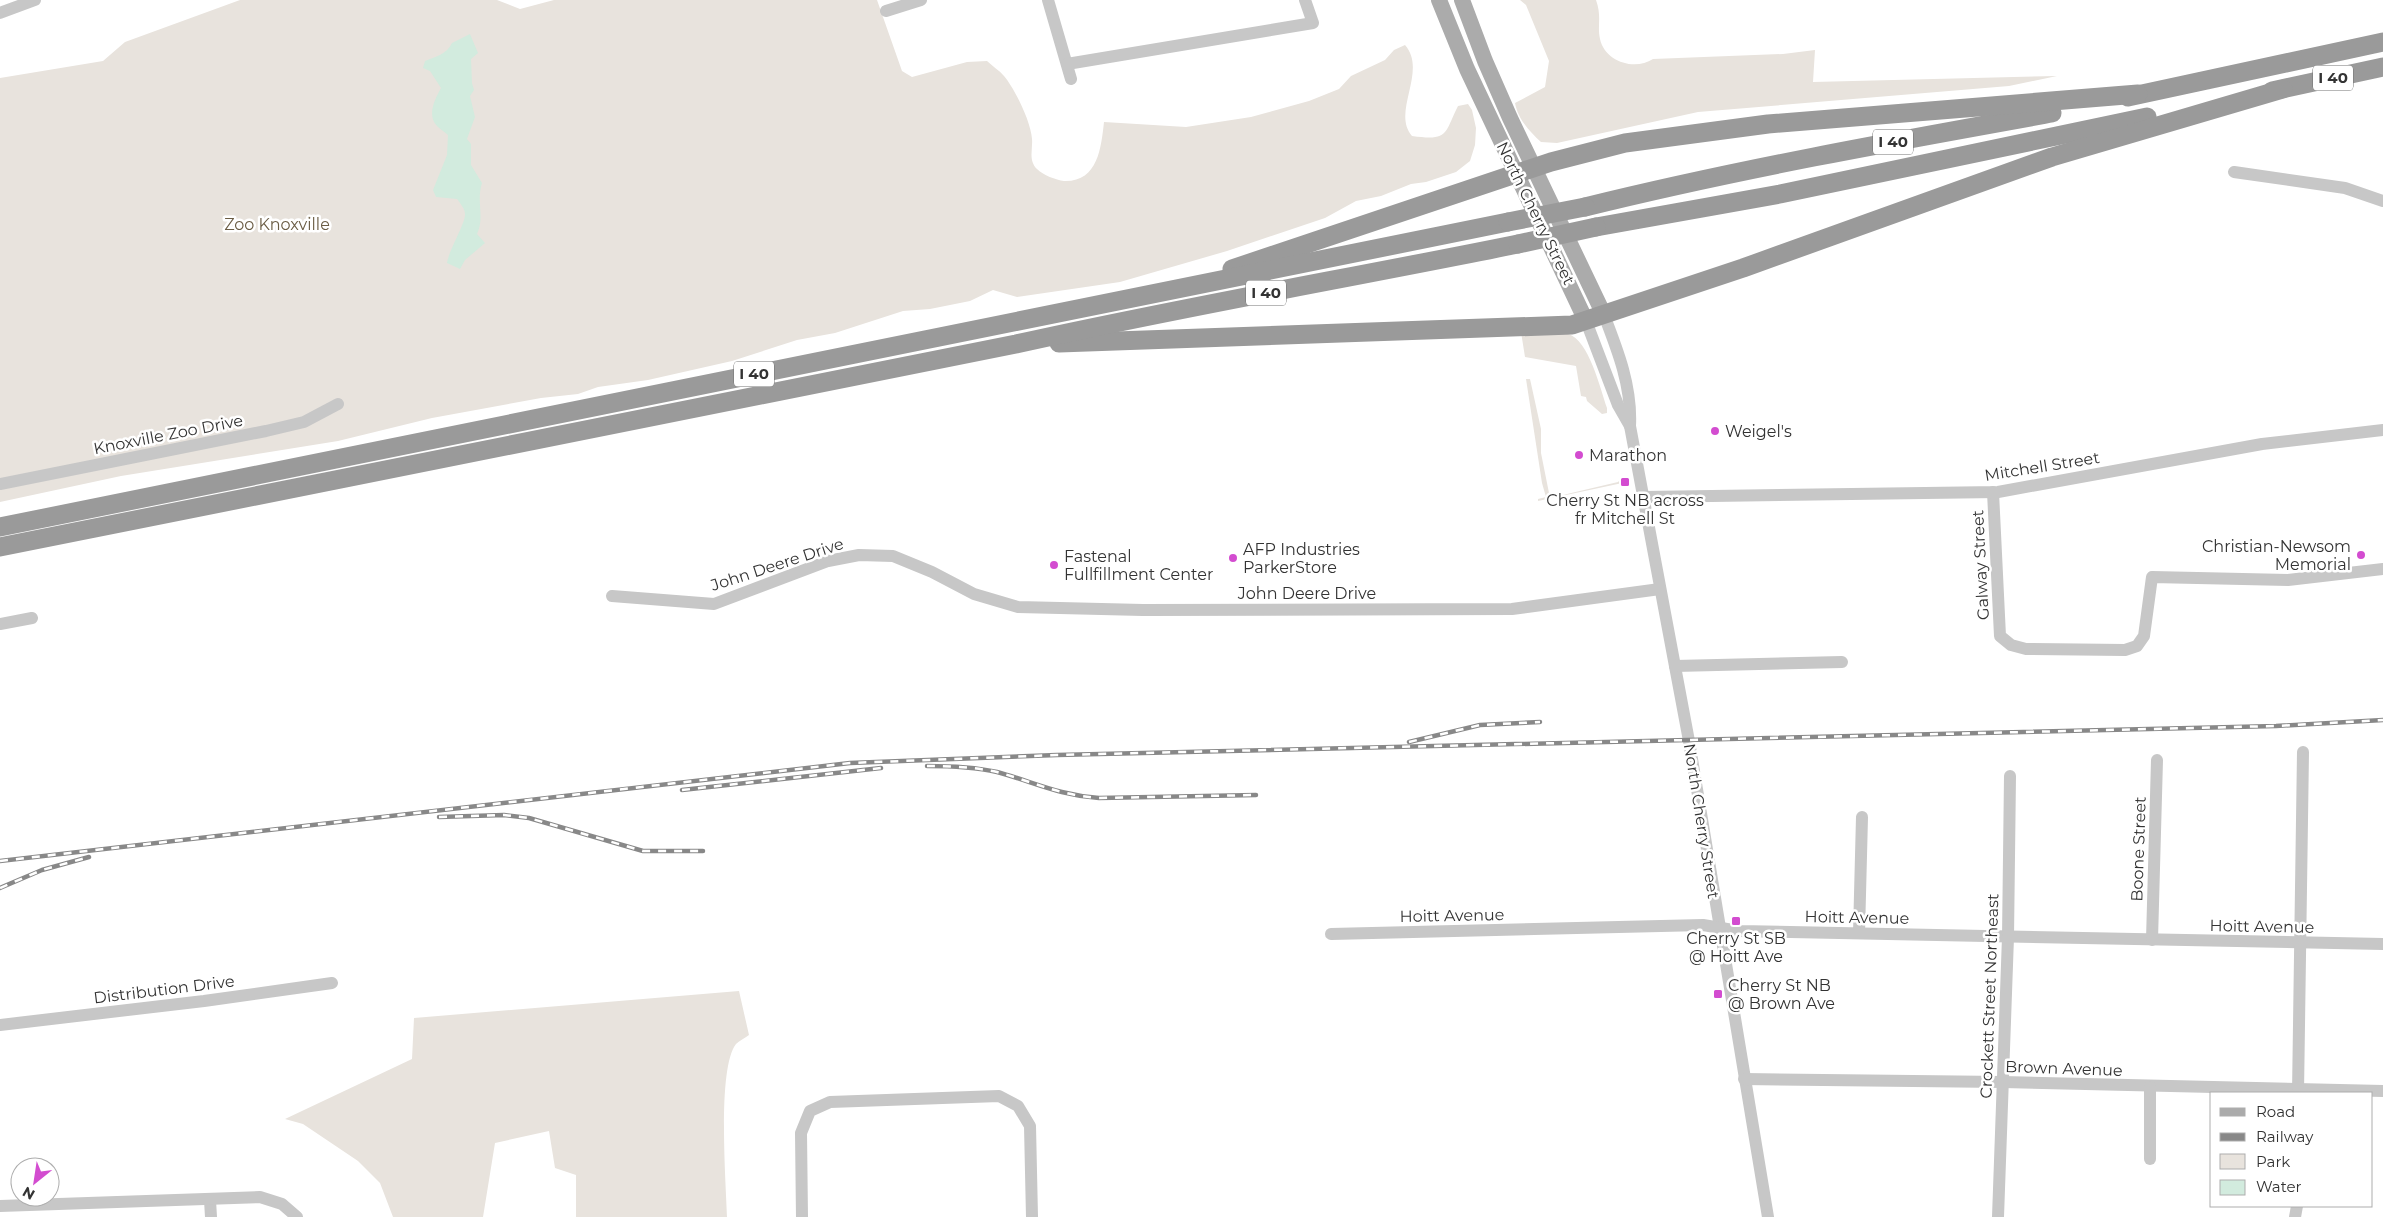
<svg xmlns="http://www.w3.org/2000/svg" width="2383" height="1217" font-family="Montserrat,sans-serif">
<rect width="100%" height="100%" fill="#fff"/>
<g fill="#e8e3dd">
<path d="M240,0h257l23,9 34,-9h323l25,71 10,6 55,-15 20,-1c5,5 12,9 17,15 11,13 27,46 28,63 1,10 -4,21 5,30 6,6 19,11 27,12 34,1 37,-33 40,-59l82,5 65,-10 58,-16 30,-12 12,-13 34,-16 9,-10 11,-5c23,26 -14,67 7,91 37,5 32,-2 46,-30l10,-2 4,6 4,18 -1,17 -5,16 -14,11 -30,10 -15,2 -30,12 -25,5 -31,17 -98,33 -107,31 -103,15 -24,-7 -23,11 -40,8 -27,2 -68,22 -38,7 -65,21 -84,19 -50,7 -20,7 -37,4 -109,20 -94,23 -217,35 -121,26v-424l103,-17 22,-19z"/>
<path d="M1520,0h76c6,17 1,25 4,39 5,23 35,32 53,20l130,-5 32,-4 -2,32 244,-6 -48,10 -311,26 -141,31 -16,-1c-12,-11 -23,-23 -26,-39l30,-16 4,-26 -23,-56z"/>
<path d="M1521,332c14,0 33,-2 47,2 21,6 32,54 39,74v5l-5,1 -15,-13 -1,-4 -5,-1 -5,-30 -51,-9z"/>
<path d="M1526,379h4l11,50v24l9,45 68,-16 4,-4 5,1v3l-89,19v-2l8,-2 -4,-14z"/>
<path d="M739,991l10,44c-4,3 -10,6 -13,9 -19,24 -10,139 -9,173h-151v-42l-21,-7 -6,-37 -54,12 -12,74h-90l-13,-34 -22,-22 -55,-37 -18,-5 127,-60 2,-41z"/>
</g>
<path fill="#d2ebde" d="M470,34l8,19 -7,6 1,24 2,7 -4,6 5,21 -8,22 4,5v21l11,18c-6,19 3,34 -5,51l8,9 -20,17 -5,9 -13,-6c2,-13 19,-41 18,-49 0,-5 -5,-11 -8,-15l-21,-2 -3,-7 14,-35 1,-20c-3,-3 -7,-5 -10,-8 -12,-11 -3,-28 3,-39l-11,-17 -7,-3 2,-7c10,-4 22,-7 27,-18z"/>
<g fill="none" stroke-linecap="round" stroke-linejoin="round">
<g stroke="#c7c7c7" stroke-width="12">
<path d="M1048,0l23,79"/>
<path d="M886,11l35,-11"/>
<path d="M0,13l35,-13"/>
<path d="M1067,64l246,-41 -8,-23"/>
<path d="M2234,172l111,16 38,13"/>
<path d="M1604,315c14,36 28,72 26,111l59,315 79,476"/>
<path d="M1586,321l32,84 12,21"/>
<path d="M0,484l266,-53 38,-9 34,-18"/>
<path d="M1993,492l7,144 11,9 15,4 99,1 12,-4 7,-10 8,-59 136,3 95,-11"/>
<path d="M1643,497l355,-5 264,-48 121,-14"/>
<path d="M612,596l102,8 114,-43 31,-6 34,1 39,16 42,22 44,13 125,3 369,-1 148,-20"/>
<path d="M0,624l32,-6"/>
<path d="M1675,666l167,-4"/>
<path d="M1859,933l3,-116"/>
<path d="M1331,934l372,-9 36,6 644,13"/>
<path d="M2152,940l5,-180"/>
<path d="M0,1025l204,-24 128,-18"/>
<path d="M1744,1079l259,3 380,9"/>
<path d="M2298,1093l5,-341"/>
<path d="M2150,1159v-72"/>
<path d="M210,1200l1,17"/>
<path d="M0,1206l260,-9 22,7 15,13"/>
<path d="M802,1217l-1,-84 9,-22 20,-9 169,-6 19,10 12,20 2,91"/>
<path d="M1998,1217l10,-280 2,-161"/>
<path d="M2295,1217l2,-11"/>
</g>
<g stroke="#ababab" stroke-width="16">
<path d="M1439,0l28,69 119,252"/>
<path d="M1462,0l23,61 25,57 94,197"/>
</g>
<g stroke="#9a9a9a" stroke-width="19">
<path d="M2272,91l111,-24"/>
<path d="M2128,97l255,-55"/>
<path d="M1585,207c154,-38 311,-66 467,-94"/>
<path d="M1596,227l184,-33 367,-77"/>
<path d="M1232,269l319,-107 74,-19 143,-19 370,-30"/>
<path d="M1059,343l513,-18 171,-57 309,-111 231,-68"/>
<path d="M0,527l1508,-305"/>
<path d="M0,547l1016,-203c166,-37 334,-66 502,-100"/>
</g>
<g stroke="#888" stroke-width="4.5">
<g id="rail">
<path d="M1409,742l71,-17 60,-3"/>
<path d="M927,766c23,0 47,1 70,6 37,10 61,23 102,26l157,-3"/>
<path d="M682,790l199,-22"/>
<path d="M439,817l65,-2 25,3 114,33h60"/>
<path d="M0,861l850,-98 207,-8 1219,-29 107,-6"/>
<path d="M0,888l42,-18 47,-13"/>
</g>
</g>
<use href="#rail" stroke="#fff" stroke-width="2.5" stroke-dasharray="8" stroke-linecap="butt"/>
<g stroke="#9a9a9a" stroke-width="19">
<path d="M1508,222l77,-15"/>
<path d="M1518,244l78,-17"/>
</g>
</g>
<g fill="#d34cd0" stroke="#fff" stroke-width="2">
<circle cx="1715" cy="431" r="5"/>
<circle cx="1579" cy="455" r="5"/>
<rect x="1620" y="477" width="10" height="10" rx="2.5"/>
<circle cx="2361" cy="555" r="5"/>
<circle cx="1233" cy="558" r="5"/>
<circle cx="1054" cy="565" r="5"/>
<rect x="1731" y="916" width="10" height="10" rx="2.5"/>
<rect x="1713" y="989" width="10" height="10" rx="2.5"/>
</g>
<g text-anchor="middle" stroke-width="5" stroke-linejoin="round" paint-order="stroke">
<g fill="#fff" stroke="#707070" stroke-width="1">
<rect x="2313" y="65.5" width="40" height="25" rx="4"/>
<rect x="1873" y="129.5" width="40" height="25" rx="4"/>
<rect x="1246" y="280.5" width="40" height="25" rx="4"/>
<rect x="734" y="361.5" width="40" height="25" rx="4"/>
</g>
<g font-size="15" font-weight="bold" fill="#333">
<text x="2333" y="83">I 40</text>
<text x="1893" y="147">I 40</text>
<text x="1266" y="298">I 40</text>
<text x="754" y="379">I 40</text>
</g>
<g font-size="16" fill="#333" stroke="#fff">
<text transform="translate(1536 213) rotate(64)" y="6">North Cherry Street</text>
<text transform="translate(168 434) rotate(-11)" y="6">Knoxville Zoo Drive</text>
<text transform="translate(2042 466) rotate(-9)" y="6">Mitchell Street</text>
<text transform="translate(777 564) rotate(-18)" y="6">John Deere Drive</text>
<text transform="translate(1980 565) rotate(-93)" y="6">Galway Street</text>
<text x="1307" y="599">John Deere Drive</text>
<text transform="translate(1702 821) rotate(81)" y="6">North Cherry Street</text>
<text transform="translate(2138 849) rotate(-88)" y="6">Boone Street</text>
<text transform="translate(1452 915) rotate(-1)" y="6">Hoitt Avenue</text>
<text transform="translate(1857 917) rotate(1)" y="6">Hoitt Avenue</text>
<text transform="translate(2262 926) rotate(1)" y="6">Hoitt Avenue</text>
<text transform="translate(164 989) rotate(-7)" y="6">Distribution Drive</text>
<text transform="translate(1989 996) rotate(-88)" y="6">Crockett Street Northeast</text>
<text transform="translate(2064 1068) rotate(2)" y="6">Brown Avenue</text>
</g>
<g font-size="16" fill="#6a5c44" stroke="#fff">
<text x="277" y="230">Zoo Knoxville</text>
</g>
<g font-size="16" fill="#333" stroke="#fff" text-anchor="start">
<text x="1725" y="437">Weigel's</text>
<text x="1589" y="461">Marathon</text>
<text x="1625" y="506" text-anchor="middle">Cherry St NB across<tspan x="1625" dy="18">fr Mitchell St</tspan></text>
<text x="2351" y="552" text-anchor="end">Christian-Newsom<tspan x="2351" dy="18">Memorial</tspan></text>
<text x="1243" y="555">AFP Industries<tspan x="1243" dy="18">ParkerStore</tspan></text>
<text x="1064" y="562">Fastenal<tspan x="1064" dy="18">Fullfillment Center</tspan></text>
<text x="1736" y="944" text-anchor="middle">Cherry St SB<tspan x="1736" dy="18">@ Hoitt Ave</tspan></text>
<text x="1728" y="991">Cherry St NB<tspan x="1728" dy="18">@ Brown Ave</tspan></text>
</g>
</g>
<rect x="2210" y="1092" width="162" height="115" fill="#ffffff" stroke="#adadad"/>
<rect x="2220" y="1108" width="25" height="8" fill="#ababab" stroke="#adadad"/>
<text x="2256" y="1117" font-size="15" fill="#333333">Road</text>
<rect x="2220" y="1133" width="25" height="8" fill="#888888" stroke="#adadad"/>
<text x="2256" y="1142" font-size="15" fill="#333333">Railway</text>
<rect x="2220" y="1154" width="25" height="15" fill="#e8e3dd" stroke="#adadad"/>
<text x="2256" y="1167" font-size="15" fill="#333333">Park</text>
<rect x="2220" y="1180" width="25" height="15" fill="#d2ebde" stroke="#adadad"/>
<text x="2256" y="1192" font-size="15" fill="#333333">Water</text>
<g transform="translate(35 1182) rotate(210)"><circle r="24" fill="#ffffff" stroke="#adadad"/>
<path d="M0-4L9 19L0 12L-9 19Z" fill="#d34cd0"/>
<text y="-8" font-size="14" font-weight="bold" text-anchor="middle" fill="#333333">N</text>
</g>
</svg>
